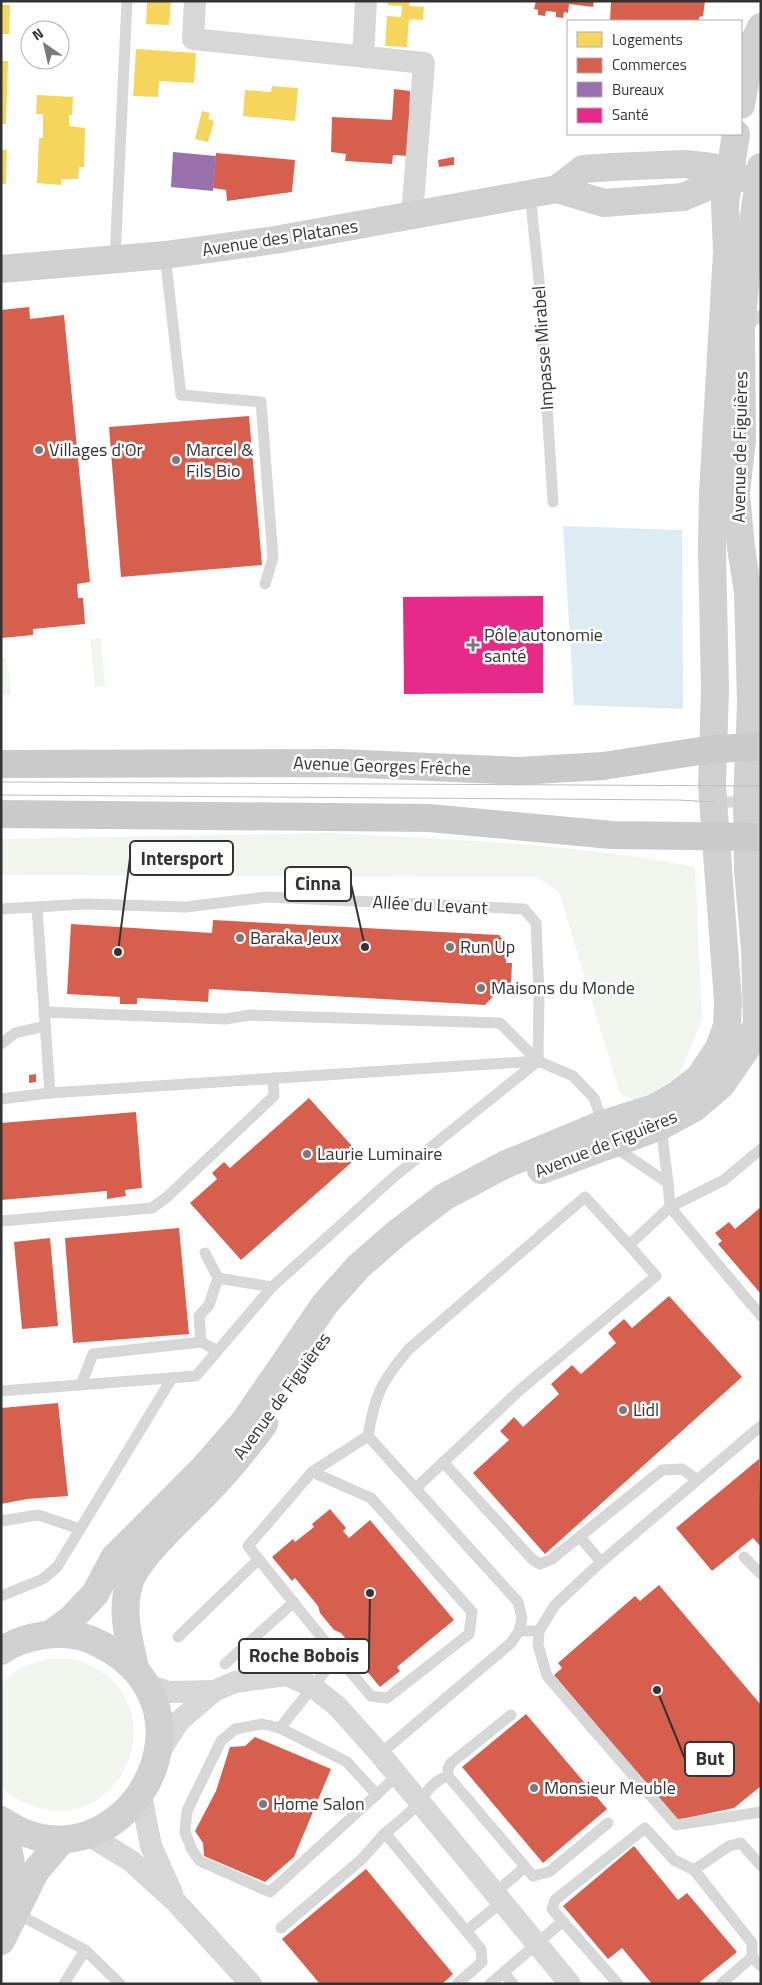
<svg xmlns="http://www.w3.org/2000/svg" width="762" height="1985" font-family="'Titillium Web',sans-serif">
<rect width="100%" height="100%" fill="#fff"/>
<g fill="#f1f5ed">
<path d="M101,638l4,48 -10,1 -5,-48z"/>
<path d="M1,658h6l4,36 -10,1z"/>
<path d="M331,833c122,7 244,10 364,34l7,152 -22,55 -41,28 -19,-8 -61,-202 -23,-15 -535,-2v-36z"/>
<path d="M54,1658c8,1 18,0 26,3 98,35 48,171 -40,147 -14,-4 -30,-10 -39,-22v-102c14,-17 33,-22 53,-26z"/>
</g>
<path fill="#ddebf3" d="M563,526l119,4 1,179 -109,-4z"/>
<g fill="#f6d55c">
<path d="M147,1h24l-2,24 -23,-1z"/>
<path d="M388,1h22l-1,5 15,1 -1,13 -14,-1 -2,28 -22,-1 2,-30 14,1 1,-11 -14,-1z"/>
<path d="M1,5h9l-1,29h-8z"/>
<path d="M136,49l60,4 -2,30 -35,-2 -1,16 -25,-1z"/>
<path d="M1,61h7l-2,63h-5z"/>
<path d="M272,86l26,2 -3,33 -52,-5 2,-26 26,2z"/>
<path d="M37,95l36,2 -1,18h-3v11l16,2 -1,39h-5l-1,12h-17v6l-24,-2 2,-45h4v-24h-7z"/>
<path d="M202,111l8,2 -2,6 6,2 -6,21 -13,-3z"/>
<path d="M1,150h6l-1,34h-5z"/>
</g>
<g fill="#d6604d">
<path d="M536,1h58l-1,6 -24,-3 -1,9 -4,-1 -1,6 -7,-1v-5l-10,-1 -1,5 -7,-1v-5l-4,-1z"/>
<path d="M611,1h94l-2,15 -4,1v4h-89z"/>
<path d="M394,89l16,2 -2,65 -15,-1 -1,9 -47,-3 1,-7 -15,-2 1,-35 60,3z"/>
<path d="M216,153l79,7 -3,32 -65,9 -1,-11 -13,-2z"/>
<path d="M454,157v8l-15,2 -1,-7z"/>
<path d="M29,307l1,12 34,-4 26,267 -13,2 1,14h5l2,26 -52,5v6l-31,3 -1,-328z"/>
<path d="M249,416l13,149 -141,12 -12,-150z"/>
<path d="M213,920l286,15 8,10 -1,18h6l-1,21h-6l-20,21 -276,-16 -1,13 -71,-4v6h-17v-7l-53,-3 4,-70 141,9z"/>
<path d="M36,1074v8l-7,1v-8z"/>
<path d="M309,1098l51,57 -119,105 -51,-57 27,-24 -5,-6 12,-11 6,6z"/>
<path d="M136,1112l6,76 -17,2 1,6 -19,3v-8l-106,9v-77z"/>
<path d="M761,1207v87l-43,-50 4,-3 -7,-8 14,-11 6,7z"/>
<path d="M179,1228l10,106 -116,9 -8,-105z"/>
<path d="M50,1238l8,88 -36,3 -8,-87z"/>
<path d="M669,1296l73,81 -197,177 -72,-81 36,-33 -9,-9 14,-14 9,10 36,-33 -8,-10 21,-19 9,9 35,-31 -8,-10 16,-14 8,9z"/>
<path d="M58,1403l10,93 -41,3 -26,5v-96z"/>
<path d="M759,1459l2,88 -8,-9 -41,33 -36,-43z"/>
<path d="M330,1509l16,19 -3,3 6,7 21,-18 84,100 -57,47 3,4 -20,16 -21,-25 3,-3 -21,-26 -7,-3 -14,-17 -2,-7 -23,-28 -3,3 -20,-24 21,-18 2,3 19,-15 -2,-3z"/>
<path d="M659,1585l102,120v81l-27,22 -57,12 -123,-145 8,-7 -4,-5 77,-67 5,5z"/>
<path d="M526,1714l81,95 -64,54 -81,-96z"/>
<path d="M255,1737l76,32 -37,88 -29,25 -61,-26 -1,-13 -8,-12 21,-40 14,-44 15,-1z"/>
<path d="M634,1846l44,54 9,-7 50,59 -37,30 2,2h-50l-30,-36 -14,11 -45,-53z"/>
<path d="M366,1869l87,105 -11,10h-122l-38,-45z"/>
</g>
<path fill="#9970ab" d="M173,152l43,4 -3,35 -42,-4z"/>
<path fill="#e7298a" d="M543,596v97l-139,1 -1,-97z"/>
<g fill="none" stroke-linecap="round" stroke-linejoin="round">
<g stroke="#d7d7d7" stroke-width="11">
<path d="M530,194l9,86 14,222"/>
<path d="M165,255l16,140 80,7 12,156 -8,26"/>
<path d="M115,259l12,-258"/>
<path d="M744,328l17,-13"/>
<path d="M713,802h35"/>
<path d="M37,908l13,185"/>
<path d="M1,909l85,-5 100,3 81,-10 257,12 12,14 3,71 -1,67"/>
<path d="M44,1012l181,7 25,-4 250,8 38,38 35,15 21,22 9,26"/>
<path d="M1,1044l14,-11 30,-7"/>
<path d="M1,1099l49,-6 488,-32"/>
<path d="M613,1146l55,37 -7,-57"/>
<path d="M668,1183l2,24 91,109"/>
<path d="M1,1221l151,-13 15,-11 107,-101 -1,-18"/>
<path d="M218,1278l54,9"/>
<path d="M201,1342l-2,-26 10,-11 9,-27 -13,-25"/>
<path d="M81,1385l12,-31 108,-12 15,8"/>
<path d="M1,1391l195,-15 76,-89 123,-111 143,-115"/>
<path d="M368,1436l150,166 4,16 -3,13"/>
<path d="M443,1462l89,97 8,5 12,-5 110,-89 20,-1 14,10"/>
<path d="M312,1472l59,26 101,114 -3,22 -82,64 -16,-2 -35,-41"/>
<path d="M416,1488l105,-99 135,-113 -27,-31"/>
<path d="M1,1521l37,-6 42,14"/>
<path d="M580,1537l21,25"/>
<path d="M744,1557l17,17"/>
<path d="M1,1596l42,-17 14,-12 115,-189"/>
<path d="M539,1631l-1,14 9,31 129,149 85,-13"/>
<path d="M178,1637l81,-78"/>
<path d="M225,1664l69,-62"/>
<path d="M280,1728l47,-59 9,-14 -88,-109 64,-74 56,-36c7,-42 14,-55 41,-87l176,-152 44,48 41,-38 54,-27 37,-31"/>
<path d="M380,1754l131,-111 8,-12h20l16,-26 46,-43 160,-136"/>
<path d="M448,1776l85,100 16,-4 59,-49"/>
<path d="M377,1795l-30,-33 -67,-34 -18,-4 -27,5 -14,12 -34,70 -2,21 7,18 8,11 70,31 128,-117"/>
<path d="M385,1833c9,-7 19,-15 27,-23 12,-13 19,-29 36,-34v-7l3,-6 60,-48"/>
<path d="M694,1870l35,-24 12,-3 20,23"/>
<path d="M495,1893l30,-26"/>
<path d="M16,1913l69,37 35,34"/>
<path d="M281,1928l81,-69 23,-26 96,116 1,13 -25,22"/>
<path d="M466,1931l36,-29"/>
<path d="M752,1957l9,9"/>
<path d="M504,1973l9,11"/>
<path d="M64,1984l21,-34"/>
<path d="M490,1984l73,-63"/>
<path d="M618,1984l-66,-75 3,-9 90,-72 29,32 20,10 58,73v14l-31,27"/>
</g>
<g stroke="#d7d7d7" stroke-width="22">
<path d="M195,1l-2,38 231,24 -12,153"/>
<path d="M363,56l3,-55"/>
<path d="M147,1685l22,7 45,-1 -35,30 -20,32"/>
<path d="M214,1691l21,-9 52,-7 26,12 24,19 43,48 190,230"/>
<path d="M141,1795l10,51 21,47"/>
<path d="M87,1834l44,27 44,40 76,83"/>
</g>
<g stroke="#d0d0d0" stroke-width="28">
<path d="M741,105l11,-59 9,-19"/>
<path d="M557,189l26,-20 29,-2 72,-3 28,3 18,10 12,1"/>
<path d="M1,269l164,-14 110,-15 282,-51 47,14 79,-6 47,-20"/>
<path d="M541,1170l120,-44 33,-18 27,-23 25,-36 11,-25 -2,-75 -7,-78 -1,-69 4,-99 -3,-111 -7,-44 -5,-55 6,-53 -1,-109 5,-58 15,-106"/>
<path d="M51,1634l20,-15 24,-25 19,-36 88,-88 42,-48 81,-118 34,-38 38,-33 47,-36 60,-32 99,-41 51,-16 24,-14 21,-16 20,-30 8,-22 1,-25 -16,-215 3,-97 -3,-139 1,-57 14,-241 -2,-49 11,-69"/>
<path d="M1,1651c23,-16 62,-22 88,-12 150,62 32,263 -88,181"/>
<path d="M135,1668c-6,-28 -15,-58 -5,-87 9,-25 53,-64 72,-84 23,-23 43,-47 62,-73"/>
<path d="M1,1833c15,25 12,50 0,76"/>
<path d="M1,1941l34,-69 27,-32"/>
</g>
<g stroke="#cacaca" stroke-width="28">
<path d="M1,764l338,-1 180,8 84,-5 110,-17 48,-2"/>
<path d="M1,814l428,4 183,17 149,2"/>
</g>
<g stroke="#bebebe" stroke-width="1">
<path d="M1,782l760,4"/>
<path d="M1,795l677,5 35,2"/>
</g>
</g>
<g fill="#7a7a7a" stroke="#fff" stroke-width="2">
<circle cx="39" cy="450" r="5"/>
<circle cx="176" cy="460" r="5"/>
<path d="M470.5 637.5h5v5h5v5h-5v5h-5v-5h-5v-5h5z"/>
<circle cx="240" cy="938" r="5"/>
<circle cx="450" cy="947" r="5"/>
<circle cx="481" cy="988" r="5"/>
<circle cx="307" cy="1154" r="5"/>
<circle cx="623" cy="1410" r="5"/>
<circle cx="534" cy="1788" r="5"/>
<circle cx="263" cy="1804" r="5"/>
</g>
<g text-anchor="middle" stroke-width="5" stroke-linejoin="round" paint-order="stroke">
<g font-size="18" fill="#333" stroke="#fff">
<text transform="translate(280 238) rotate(-9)" y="6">Avenue des Platanes</text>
<text transform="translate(543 348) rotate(-94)" y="6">Impasse Mirabel</text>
<text transform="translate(740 447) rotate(-89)" y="6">Avenue de Figuières</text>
<text transform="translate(382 766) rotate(2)" y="6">Avenue Georges Frêche</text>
<text transform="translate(430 905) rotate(3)" y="6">Allée du Levant</text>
<text transform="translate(606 1144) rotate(-22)" y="6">Avenue de Figuières</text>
<text transform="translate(282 1396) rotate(-54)" y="6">Avenue de Figuières</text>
</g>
<g font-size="18" fill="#333" stroke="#fff" text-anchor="start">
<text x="49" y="456">Villages d'Or</text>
<text x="186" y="456">Marcel &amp;<tspan x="186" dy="21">Fils Bio</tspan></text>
<text x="484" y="641">Pôle autonomie<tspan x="484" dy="21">santé</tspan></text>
<text x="250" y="944">Baraka Jeux</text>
<text x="460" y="953">Run Up</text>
<text x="491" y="994">Maisons du Monde</text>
<text x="317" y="1160">Laurie Luminaire</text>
<text x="633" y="1416">Lidl</text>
<text x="544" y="1794">Monsieur Meuble</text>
<text x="273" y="1810">Home Salon</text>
</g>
</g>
<path fill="none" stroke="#333" stroke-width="2" d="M118 952L130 858M365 947L351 884M370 1593L369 1656M657 1690L685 1759"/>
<g fill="#333" stroke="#fff" stroke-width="2">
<circle cx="118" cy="952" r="5"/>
<circle cx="365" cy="947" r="5"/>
<circle cx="370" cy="1593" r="5"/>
<circle cx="657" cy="1690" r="5"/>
</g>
<g fill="#fff" stroke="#333" stroke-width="2">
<rect x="130" y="841" width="103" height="34" rx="5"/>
<rect x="285" y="867" width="66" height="34" rx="5"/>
<rect x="239" y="1639" width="130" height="34" rx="5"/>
<rect x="685" y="1742" width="49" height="34" rx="5"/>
</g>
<g font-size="19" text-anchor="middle" font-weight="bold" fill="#333">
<text x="182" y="865">Intersport</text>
<text x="318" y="890">Cinna</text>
<text x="304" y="1662">Roche Bobois</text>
<text x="710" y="1765">But</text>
</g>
<rect width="762" height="1985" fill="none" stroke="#333333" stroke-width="5"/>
<rect x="567" y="20" width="175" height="115" fill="#ffffff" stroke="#adadad"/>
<rect x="577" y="32" width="25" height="15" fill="#f6d55c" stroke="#adadad"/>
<text x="612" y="45" font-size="15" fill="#333333">Logements</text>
<rect x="577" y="58" width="25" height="15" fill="#d6604d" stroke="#adadad"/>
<text x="612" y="70" font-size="15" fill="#333333">Commerces</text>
<rect x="577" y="82" width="25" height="15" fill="#9970ab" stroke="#adadad"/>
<text x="612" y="95" font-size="15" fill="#333333">Bureaux</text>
<rect x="577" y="108" width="25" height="15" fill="#e7298a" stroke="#adadad"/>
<text x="612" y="120" font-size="15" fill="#333333">Santé</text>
<g transform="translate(45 45) rotate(326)"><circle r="24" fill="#ffffff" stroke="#adadad"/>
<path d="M0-4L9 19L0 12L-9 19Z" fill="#7a7a7a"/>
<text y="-8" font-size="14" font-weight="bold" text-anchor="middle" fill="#333333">N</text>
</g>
</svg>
